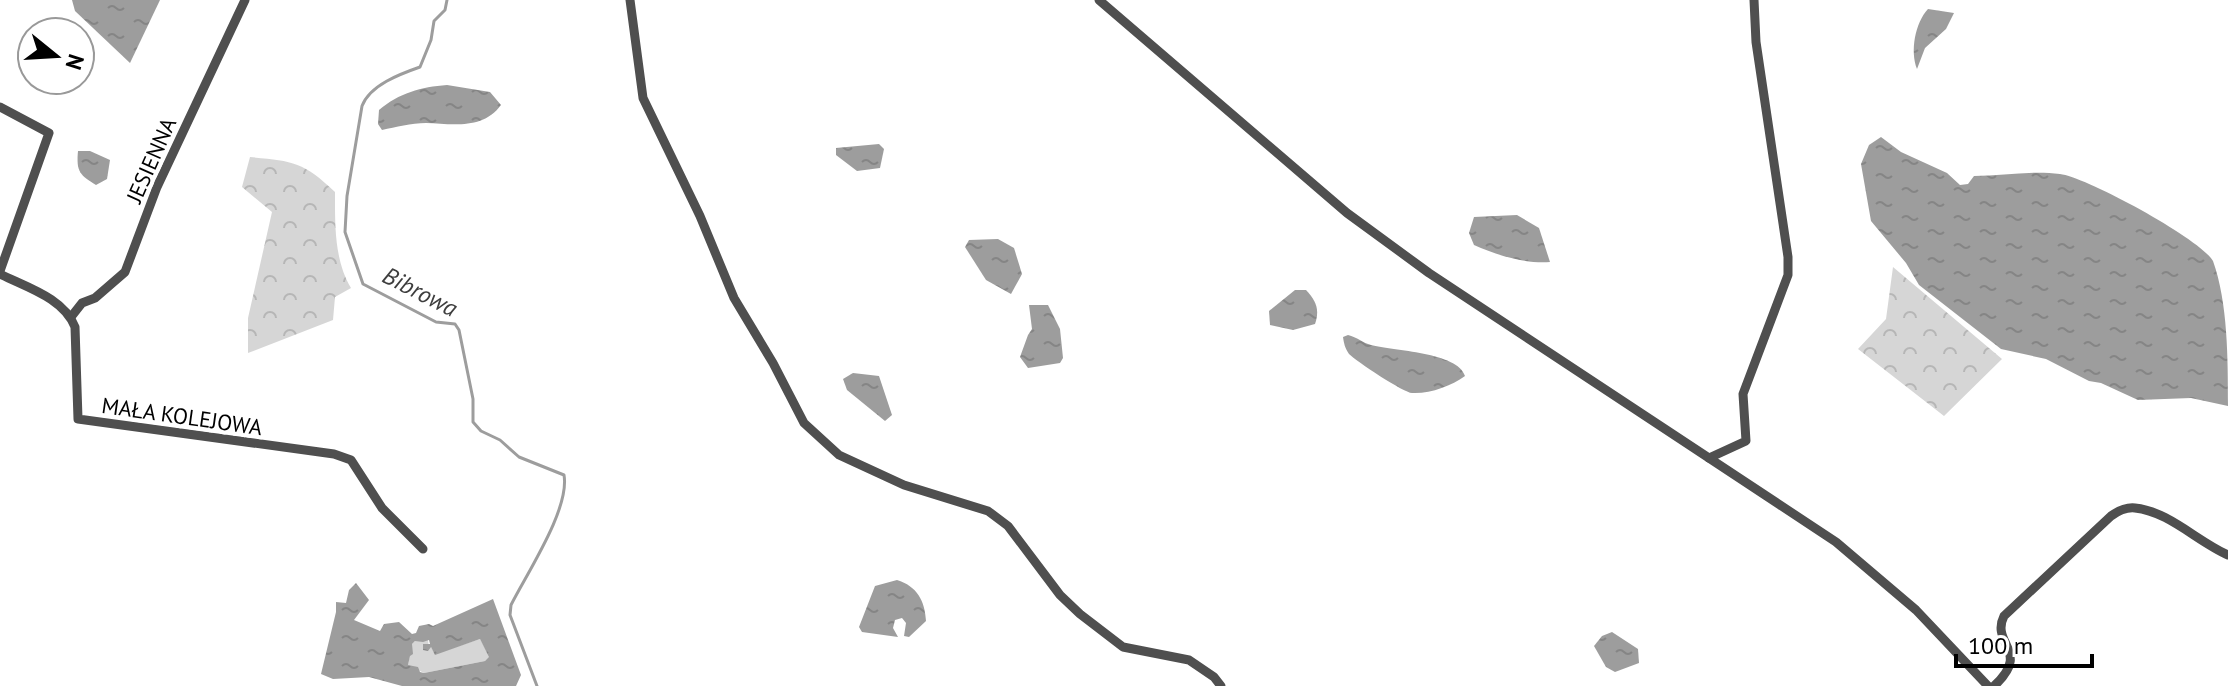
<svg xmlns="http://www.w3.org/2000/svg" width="2228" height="686" font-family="'PT Sans',sans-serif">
<defs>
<pattern id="forest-crowns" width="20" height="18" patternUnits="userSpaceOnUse" patternTransform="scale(2)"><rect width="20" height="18" fill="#d6d6d6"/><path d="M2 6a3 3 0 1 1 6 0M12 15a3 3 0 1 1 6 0" fill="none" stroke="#b6b6b6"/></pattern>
<pattern id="water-ripples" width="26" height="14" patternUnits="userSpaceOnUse" patternTransform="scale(2)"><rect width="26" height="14" fill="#9d9d9d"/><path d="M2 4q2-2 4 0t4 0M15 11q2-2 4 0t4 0" fill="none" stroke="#858585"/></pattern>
</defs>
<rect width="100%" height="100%" fill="#fff"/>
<g fill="url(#forest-crowns)">
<path d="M250,157c42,4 53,4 85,35 0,31 -1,68 16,96l-16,9 -2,23 -85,33v-35l24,-106 -30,-25z"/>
<path d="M1893,267l109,92 -58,57 -86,-67 28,-30z"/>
</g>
<path fill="#d6d6d6" d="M480,639l10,18 -5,4 -61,12 -16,-8 4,-21 3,-3 13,-1 1,7h2l4,7z"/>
<g fill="url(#water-ripples)" fill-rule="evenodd">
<path d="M72,0h88l-30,63 -55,-52z"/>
<path d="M1928,9l26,4 -8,16 -21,19 -8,21c-7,-18 -2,-46 11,-60z"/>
<path d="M447,85l43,7 11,13c-18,25 -49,19 -75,18 -15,0 -30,4 -44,7l-4,-6 1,-14c20,-17 42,-23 68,-25z"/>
<path d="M1881,137l20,15 46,21 13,12 8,-1 6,-8c29,0 57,-6 86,-2 26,3 141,65 153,87 15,42 15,98 15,145l-37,-8 -53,2 -37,-17 -12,-2 -43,-22 -45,-10 -82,-64 -13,-22 -35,-42 -10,-57 8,-19z"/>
<path d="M879,144l5,5 -4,19 -23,3 -21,-16v-7z"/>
<path d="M78,151h12l20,9 -3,19 -11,6c-16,-10 -20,-13 -18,-34z"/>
<path d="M1517,215l22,13 11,34c-25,2 -54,-7 -76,-17l-5,-12 5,-16z"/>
<path d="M998,239l16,9 8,26 -11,20 -25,-14 -21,-33 4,-7z"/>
<path d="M1295,290h11c10,11 14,19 9,34l-22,6 -23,-5 -1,-14z"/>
<path d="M1029,305h19l12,24 3,29 -3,5 -32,5 -8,-11 8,-22 4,-6z"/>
<path d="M1348,335c9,2 15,8 23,10 22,6 87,7 94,31 -14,10 -35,18 -53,17 -8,0 -56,-32 -63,-39 -4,-6 -5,-10 -6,-17z"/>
<path d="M853,373l26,3 13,39 -7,6 -38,-31 -4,-11z"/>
<path d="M897,580c20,6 28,21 29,41l-17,16 -5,-1 2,-13 -4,-5 -7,2 -2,8 5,9 -36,-5 -3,-5 16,-41z"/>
<path d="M356,583l13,17 -15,20 26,11 4,-7 15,-2 13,12 4,-1 3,-7 10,-2 4,2 60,-27 28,76 -5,11h-114l-33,-9 -36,2 -12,-5 15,-62v-10l10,1 3,-13zM480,639l9,18 -4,4 -61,12 -4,-1 -2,-5 -10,-2 2,-9 3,-2 -1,-10 3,-3 8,1 6,-2 1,4h-7v6l5,1 3,-4 4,8z"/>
<path d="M1612,632l26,17 1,14 -24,9 -9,-5 -12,-21 8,-10z"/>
</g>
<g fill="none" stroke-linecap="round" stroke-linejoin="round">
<path stroke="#9d9d9d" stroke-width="3" d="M447,0l-2,10 -11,11 -3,19 -11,27c-20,7 -50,18 -58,39l-15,90 -2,36 18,52 73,38 19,2 4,6 14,69v23l8,9 19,9 19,17 45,18c6,34 -37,98 -53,130l-1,10 27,71"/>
<g stroke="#4f4f4f" stroke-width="9">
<path d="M630,0l13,98 57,118 34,82 39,65 31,60 35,32 65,30 84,26 20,15 52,69 20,19 43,33 66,13 25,17 7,9"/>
<path d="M1099,0l248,213 82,60 407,269 80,68 72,76"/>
<path d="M0,107l49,26 -49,138"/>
<path d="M0,274c26,13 64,24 75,53l3,92 256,35 17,6 31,48 41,41"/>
<path d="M71,317l11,-14 13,-5 30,-26 32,-85 88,-187"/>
<path d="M1709,458l37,-17 -3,-47 45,-119v-18l-32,-215 -2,-42"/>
<path d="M1994,686c38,-35 -4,-42 10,-70l107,-100c7,-5 15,-9 24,-8 33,3 63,34 93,47"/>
</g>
</g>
<g text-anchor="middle" stroke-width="8" stroke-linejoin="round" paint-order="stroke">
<g font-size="22" fill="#000" stroke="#fff">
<text transform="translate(151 160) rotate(-66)" y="8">JESIENNA</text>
<text transform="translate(182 416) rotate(8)" y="8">MAŁA KOLEJOWA</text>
</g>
<g font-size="24" font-style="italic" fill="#3e3e3e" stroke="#fff">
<text transform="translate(420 292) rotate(27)" y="8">Bibrowa</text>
</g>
</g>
<g transform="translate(56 56) rotate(108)"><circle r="38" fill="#ffffff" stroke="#999999" stroke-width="2"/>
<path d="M0-6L14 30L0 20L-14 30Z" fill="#000000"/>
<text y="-12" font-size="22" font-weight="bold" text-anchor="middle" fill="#000000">N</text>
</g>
<path d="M1956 654v12h136v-12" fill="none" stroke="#000000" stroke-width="4"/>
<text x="1968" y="654" font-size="24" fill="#000000" stroke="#ffffff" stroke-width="6" paint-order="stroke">100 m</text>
</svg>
